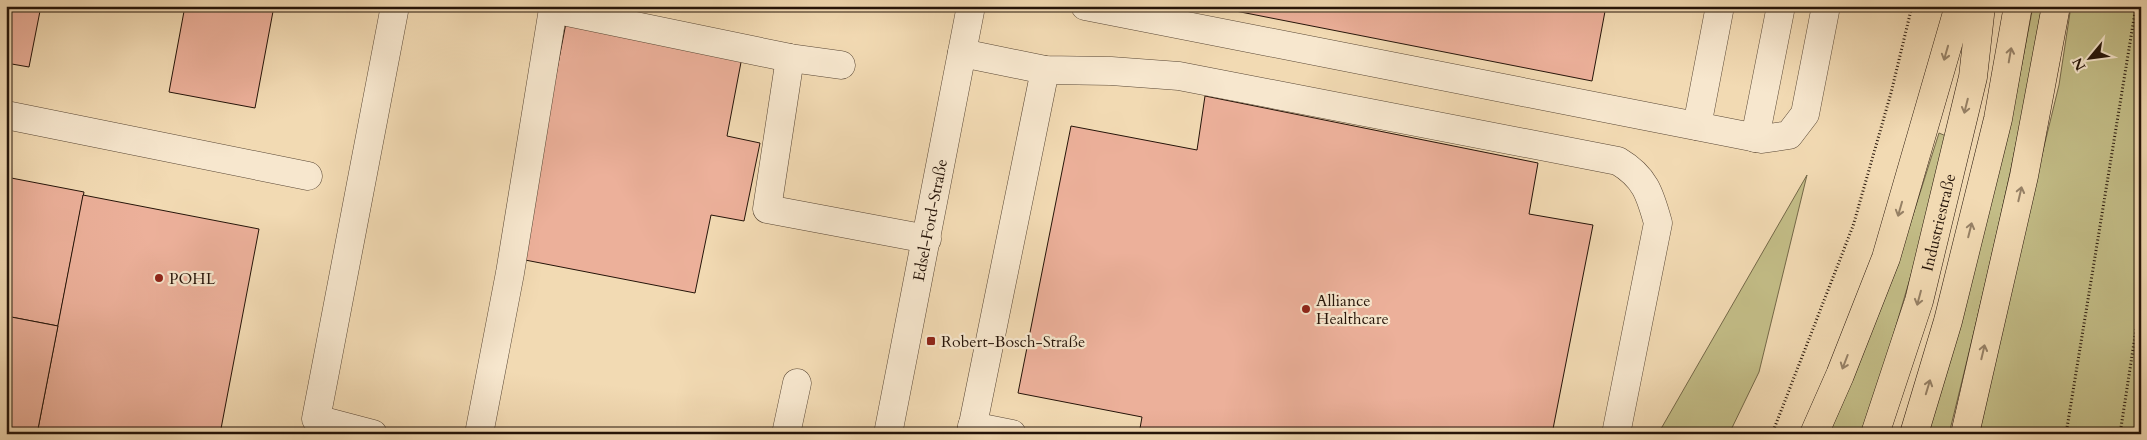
<svg xmlns="http://www.w3.org/2000/svg" width="2147" height="440" font-family="Cardo,serif">
<rect width="100%" height="100%" fill="#f2dab3"/>
<filter id="stains"><feTurbulence type="fractalNoise" baseFrequency=".004" numOctaves="4"/><feColorMatrix values="0 0 0 0 .2 0 0 0 0 .09 0 0 0 0 .02 0 0 0 .5 -.17"/></filter>
<radialGradient id="worn" r=".72"><stop offset=".6" stop-color="#630" stop-opacity="0"/><stop offset="1" stop-color="#630" stop-opacity=".3"/></radialGradient>
<g fill="#c3bd87" stroke="#746848">
<path d="M2033,6h9c-24,144 -58,286 -93,428h-23l89,-334z"/>
<path d="M2071,6h70v428h-167l85,-349z"/>
<path d="M1939,133l7,3 -27,112 -55,186h-37l80,-200z"/>
<path d="M1807,175l-48,197 -30,62h-71z"/>
</g>
<g fill="#ecb09a" stroke="#251409">
<path d="M6,6h35l-12,61 -23,-4z"/>
<path d="M185,6h89l-19,102 -86,-16z"/>
<path d="M1210,6h396l-14,75z"/>
<path d="M566,23l176,34 -15,79 33,7 -16,78 -33,-6 -16,78 -175,-34z"/>
<path d="M1205,96l333,67 -9,51 64,11 -41,209h-413l3,-17 -124,-24 53,-267 126,24z"/>
<path d="M6,177l78,15 -26,134 -52,-10z"/>
<path d="M83,195l176,34 -39,205h-183z"/>
<path d="M6,316l52,10 -21,108h-31z"/>
</g>
<g fill="none" stroke-linecap="round" stroke-linejoin="round">
<g stroke="#584634" stroke-width="29">
<g id="minor">
<path d="M1085,6l677,133 27,-4 16,-21 21,-108"/>
<path d="M962,53l83,17 66,1 68,5 439,85c27,16 32,33 40,62l-42,211"/>
<path d="M790,58l-23,151 160,30"/>
<path d="M6,115l302,61"/>
<path d="M1697,126l23,-120"/>
<path d="M1755,138l26,-132"/>
<path d="M972,426l40,8"/>
<path d="M373,434l-57,-15 79,-413"/>
<path d="M479,434l31,-161 43,-264 237,49 51,7"/>
<path d="M786,434l11,-51"/>
<path id="s1" d="M888,434l83,-428"/>
<path d="M971,434l74,-364"/>
</g>
</g>
<g stroke="#251409" stroke-width="29">
<g id="highway">
<path d="M1814,434l26,-59 46,-117 73,-252"/>
<path id="s2" d="M1875,434l44,-133 54,-224 8,-71"/>
<path d="M1914,434l34,-113 50,-202 20,-113"/>
<path d="M1965,434l59,-258 32,-170"/>
</g>
</g>
<g stroke="#251409" stroke-width="3" stroke-dasharray="1 2.5" stroke-linecap="butt">
<path d="M1772,434l81,-208 38,-133 21,-87"/>
<path d="M2066,434l70,-428"/>
<path d="M2120,434l21,-137"/>
</g>
<use href="#minor" stroke="#f7e7ce" stroke-width="28"/>
<use href="#highway" stroke="#f2dab3" stroke-width="28"/>
</g>
<defs><path id="oneway-shaft" d="M-6 0H5M1.5-3L5.5 0L1.5 3" fill="none" stroke-width="1.6" stroke-linecap="round" stroke-linejoin="round" transform="scale(1.25)"/></defs>
<g stroke="#968166">
<use href="#oneway-shaft" transform="translate(1946 53) rotate(106)"/>
<use href="#oneway-shaft" transform="translate(2010 55) rotate(-80)"/>
<use href="#oneway-shaft" transform="translate(1966 106) rotate(104)"/>
<use href="#oneway-shaft" transform="translate(2020 194) rotate(-77)"/>
<use href="#oneway-shaft" transform="translate(1900 209) rotate(106)"/>
<use href="#oneway-shaft" transform="translate(1970 230) rotate(-76)"/>
<use href="#oneway-shaft" transform="translate(1919 298) rotate(105)"/>
<use href="#oneway-shaft" transform="translate(1983 352) rotate(-77)"/>
<use href="#oneway-shaft" transform="translate(1845 362) rotate(111)"/>
<use href="#oneway-shaft" transform="translate(1928 387) rotate(-73)"/>
</g>
<g fill="#8f2418" stroke="#f7e7ce" stroke-width="2">
<circle cx="159" cy="278" r="5"/>
<circle cx="1306" cy="309" r="5"/>
<rect x="926" y="336" width="10" height="10" rx="2.5"/>
</g>
<g text-anchor="middle" stroke-width="4.5" stroke-linejoin="round" paint-order="stroke">
<g font-size="16" fill="#251409" stroke="#f7e7ce">
<text dy="6" stroke="none"><textPath href="#s1" startOffset="218">Edsel-Ford-Straße</textPath></text>
<text dy="6" stroke="none"><textPath href="#s2" startOffset="221">Industriestraße</textPath></text>
</g>
<g font-size="16" fill="#251409" stroke="#f7e7ce" text-anchor="start">
<text x="169" y="284">POHL</text>
<text x="1316" y="306">Alliance<tspan x="1316" dy="18">Healthcare</tspan></text>
<text x="941" y="347">Robert-Bosch-Straße</text>
</g>
</g>
<rect width="2147" height="440" fill="none" stroke="#f2dab3" stroke-width="25"/>
<rect x="8" y="8" width="2132" height="425" fill="none" stroke="#251409" stroke-width="2.5"/>
<rect x="12" y="12" width="2122" height="415" fill="none" stroke="#251409"/>
<g transform="translate(2090 58) rotate(241)" stroke="#f7e7ce" stroke-width="4" paint-order="stroke">
<path d="M0-4L9 19L0 12L-9 19Z" fill="#251409"/>
<text y="-8" font-size="14" font-weight="bold" text-anchor="middle" fill="#251409">N</text>
</g>
<rect width="100%" height="100%" filter="url(#stains)"/>
<rect width="100%" height="100%" fill="url(#worn)"/>
</svg>
